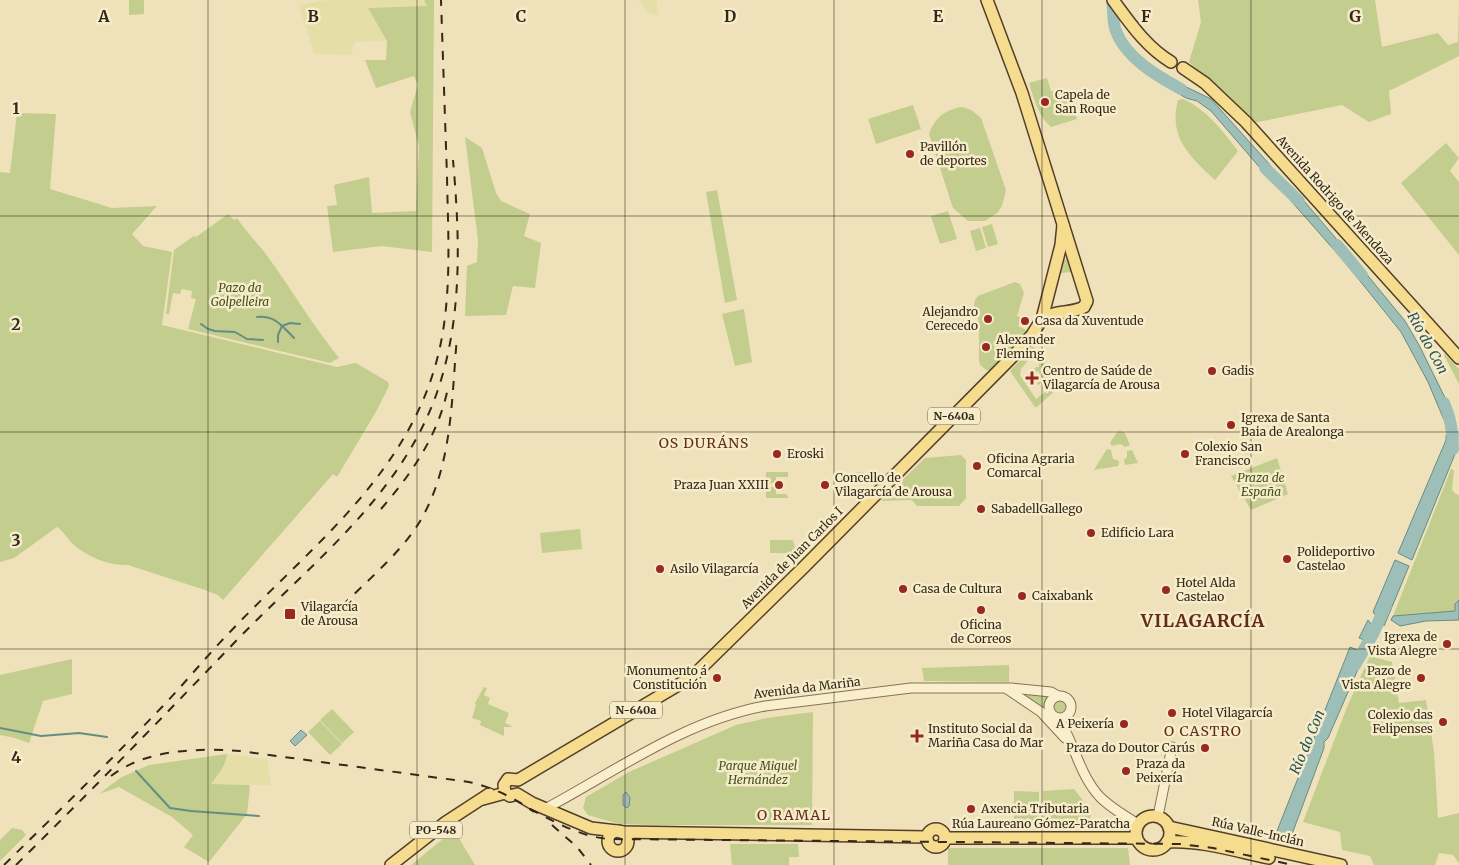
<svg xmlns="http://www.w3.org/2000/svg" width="1459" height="865" font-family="Merriweather,serif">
<rect width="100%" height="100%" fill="#efe2ba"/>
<g fill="#e5dfa7">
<path d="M327,0h96l4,6 -59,2 19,33 -32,1 -4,13 -37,-1 -15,-49z"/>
<path d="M638,0h19l1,15 -8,-1z"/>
<path d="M227,754l40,5 4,26 -61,-1 8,-8 7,-13z"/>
</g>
<g fill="#c2cd8e" fill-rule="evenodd">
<path d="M129,0h15v14l-15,1z"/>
<path d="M424,0h10l-2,252 -50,-6 -49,6 -6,-46 10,-1 -3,-20 35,-8 3,36 44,-2 3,-65 -9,-34 8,-27 -4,-9 -38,12 -11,-28h21l1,-19 -19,-33 59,-2z"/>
<path d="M1198,0h177l7,47 56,-14 10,12 10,-3 1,-40v54l-70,35 2,23 -22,8 -27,-17 -89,18 -64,-61 12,-40z"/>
<path d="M1047,78l4,13 8,2 7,-2 11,28 -26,8c-13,-11 -17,-28 -22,-44z"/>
<path d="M1183,99c24,11 39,31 55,52l-23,29c-25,-23 -47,-43 -37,-80z"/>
<path d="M913,105l8,24 -45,15 -8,-25z"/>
<path d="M962,107l9,3 10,8 25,72 -4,16 -5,7 -12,8h-17l-15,-13 -24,-74c6,-17 16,-24 33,-27z"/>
<path d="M17,113l39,1 -6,75 62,19 45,-2 -25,28 11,12 29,6 -10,73 175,42 19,-4 32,19 1,4 -12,24 -40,67 -4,-3 -110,126 -5,-5 -13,-5 -77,-25c-18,1 -41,-8 -55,-21 -6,-5 -9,-13 -16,-17l-43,31 -14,4v-390l10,1z"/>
<path d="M465,137l17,11 14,45 5,8 29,13 -6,22 17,7 -6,45 -22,-2 -7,29 -41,1 2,-50 10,-4 1,-22z"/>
<path d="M1446,143l13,15 -9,13 9,11v73l-58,-72z"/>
<path d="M717,190l20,110 -12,3 -19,-111z"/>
<path d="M948,211l9,28 -17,5 -9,-28z"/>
<path d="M228,214l6,6 3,-2c9,14 21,25 31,39 24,33 45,69 71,101l-9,5 -142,-34 8,-30 -5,-1 1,-7 -10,-2 -2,5 -7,-1 -4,21h-3l8,-64 20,-14 2,1z"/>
<path d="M992,224l6,20 -10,3 -6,-20z"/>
<path d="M980,228l6,20 -10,3 -6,-20z"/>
<path d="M1067,259l5,13 -11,1 3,-13z"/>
<path d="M1015,282l5,2 4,9 -7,23 4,2 -3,8 10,5 -3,5 -33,34h-6l-6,-5 -1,-5v-38l-5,-16 1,-6 3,-4z"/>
<path d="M744,309l8,53 -17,4 -13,-52z"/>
<path d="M1033,346l27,40 -23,21h-2l-25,-36zM1031,357l8,7v3h-3l-6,7 1,1 7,-4 5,8 -6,4 1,2 7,-4 6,8 -4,5 -2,-2 -9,7 -16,-24 1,-6z"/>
<path d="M1445,354l14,15v15l-15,-29z"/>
<path d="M1120,431l5,2 5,12 -5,2c-4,-4 -7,-3 -13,-1l-2,-3 7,-11z"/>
<path d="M1107,449l4,1 2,9 6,2 -1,5 -24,4z"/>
<path d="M1132,450l6,13 -13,2 -1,-5 3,-3v-6z"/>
<path d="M961,455l5,5v38l-7,8h-42l-5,-6 -31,1 44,-43z"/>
<path d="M1277,458l11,36 -37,16 -20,-34z"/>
<path d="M1451,469l3,1 -2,20 4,4 3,1v116l-66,5z"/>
<path d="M766,472h22v5h-12v6h-10z"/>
<path d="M863,472l6,9 -19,1v-9z"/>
<path d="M766,487h10v7h11l1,4h-22z"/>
<path d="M850,489h19l-7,9 -12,1z"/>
<path d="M580,529l2,20 -40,4 -2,-20z"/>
<path d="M770,540h23l3,13h-26z"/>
<path d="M1370,656l22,6 7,41 27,-3 8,52 4,66 21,-5v50l-6,-8 -14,-2 -4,12h-61l-4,-9 -28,-6 -2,-18 -37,-10 44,-115z"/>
<path d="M72,659v35l-29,7 -14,42 -14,-5 -15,-3v-60z"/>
<path d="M1009,665v17l-85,-1 -2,-13z"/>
<path d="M484,687l3,1 -3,7 6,3 -2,6 21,9 -4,10 8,4h-9v9l-24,-11 1,-4 -9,-3 4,-13 -1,-2z"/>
<path d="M1023,693l24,1 1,3 -3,13 -7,-4z"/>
<circle cx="1059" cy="707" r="8"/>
<path d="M332,709l22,23 -12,11 -22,-23z"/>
<path d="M813,712l-1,113h-157l-36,-1 -31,-9 -5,-7 3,-11 43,-25 107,-47 31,-7z"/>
<path d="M320,721l22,23 -12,11 -22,-23z"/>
<path d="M227,754c-2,13 -9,21 -16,30l39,1 -3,29 -38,48 -25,-15 9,-12 -21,-18 -53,-30 -20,7 21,-16 29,-13z"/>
<path d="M1074,789l17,22 -1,11 -38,1 -9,-4v-28z"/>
<path d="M1014,791l25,1v14l-25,-1z"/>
<path d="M1014,809h25l-1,14h-24z"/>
<path d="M12,828l10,2 4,5 -26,26v-21z"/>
<path d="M454,830l21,35h-64z"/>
<path d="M730,844h68l1,13h-10v8h-57z"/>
<path d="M948,848h180l2,17h-182z"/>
</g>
<g fill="#9ebfb8" stroke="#668d85">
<path d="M1168,81h6l37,18 60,67 8,12 -5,6 -63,-73 -14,-10 -11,-3 -18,-11z"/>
<path d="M1290,187l9,8 51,60 -7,5 -59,-67z"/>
<path d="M1355,260l50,61 14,24 36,73 -11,2 -16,-38 -27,-50 -53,-66z"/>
<path d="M1458,433l-1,16 -45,111 -14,-7 48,-113v-5z"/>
<path d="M1395,560l14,6 -25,60 -11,-14z"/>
<path d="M1459,600v20l-33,1 -26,5 -9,-6 2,-4 62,-5v-7z"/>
<path d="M1368,620l11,14 -9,8 -11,-4z"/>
<path d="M1350,647l15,6 -37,85 -4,4v6l-36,97 -15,-4z"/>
<path d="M301,730l6,5 -12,11 -5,-5z"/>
<path d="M626,792l4,6 -1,8 -2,2 -4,-3v-10z"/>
</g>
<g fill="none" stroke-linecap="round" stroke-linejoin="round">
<g stroke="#668d85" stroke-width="2">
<path d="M257,317c18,-2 25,9 37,21"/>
<path d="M201,324l7,5 7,2 20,1 12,7 16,1"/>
<path d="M278,342v-7l4,-9 8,-3 10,1"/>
<path d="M0,728l41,8 38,-3 28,4"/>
<path d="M136,771l34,37 21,3 68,5"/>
</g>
<g stroke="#9ebfb8" stroke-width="12">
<path d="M1112,0c2,10 0,22 4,31 10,27 41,45 65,58"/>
<path d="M1265,168l34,33"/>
<path d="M1337,245l25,30"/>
<path d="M1444,403c7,15 9,30 9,46"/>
<path d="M1355,665l18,-31 13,-29"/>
</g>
<g stroke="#867254" stroke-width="11">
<g id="tertiary">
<path d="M1007,689l34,23 24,26"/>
<circle cx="1060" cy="707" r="11"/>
<path d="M1059,719c15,24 21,57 41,78 11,11 25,19 38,27"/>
<path d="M545,809c71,-38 139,-88 220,-103l146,-18h100l40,4 7,4"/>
<path d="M1158,816l14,-69"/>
</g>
</g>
<g stroke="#533f29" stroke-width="14">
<g id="primary">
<path d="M987,0l35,93 65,208 -3,6c-13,7 -29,3 -42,12"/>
<path d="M1113,0c17,23 33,47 58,62"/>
<path d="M1183,68l22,15 41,39 213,236"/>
<path d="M505,793l-1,-8 4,-6 10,1 162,-96 15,-10 109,-107 212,-214 16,-18 10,-16 19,-74 2,-20"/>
<path d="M483,799l22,-6 5,3 7,-2 15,9 59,25 26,3"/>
<circle cx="1153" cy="833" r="17"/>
<path d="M1169,827l172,38"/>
<circle cx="936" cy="838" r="9"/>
<circle cx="618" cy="841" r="10"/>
<path d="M620,832l306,5"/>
<path d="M945,838h191"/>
<path d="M1167,842c34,-2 68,9 102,16"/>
<path d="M391,865l55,-43 43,-28"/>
</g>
</g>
<use href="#tertiary" stroke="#faefcd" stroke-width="9"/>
<use href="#primary" stroke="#f6dc8e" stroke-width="11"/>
<g stroke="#34281a" stroke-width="2" stroke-dasharray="9 9" stroke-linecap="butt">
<path d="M381,509c31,-36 57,-73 67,-121"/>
<path d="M342,606c24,-24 51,-47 71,-74 40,-57 38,-129 44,-195"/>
<path d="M111,776c35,-27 87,-28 129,-25l229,31c23,5 46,16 65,30"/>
<path d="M530,809c25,13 49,27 78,30l572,5 33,4 80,17"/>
<path d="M552,825l25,22 14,18"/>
<path d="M4,865c53,-52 106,-104 158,-158 22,-23 43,-49 66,-73 83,-88 185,-162 212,-287 12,-56 8,-114 7,-171 -2,-58 -4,-117 -6,-176"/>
<path d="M16,865c74,-73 146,-147 218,-222 73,-76 163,-143 201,-245 28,-76 25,-159 18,-238"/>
</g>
</g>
<path fill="none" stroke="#34281a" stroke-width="1" stroke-opacity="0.55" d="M208,0v865M417,0v865M625,0v865M834,0v865M1042,0v865M1251,0v865M0,216h1459M0,432h1459M0,649h1459"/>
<g fill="#982821" stroke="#f7ecc9" stroke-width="2">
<circle cx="1045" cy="102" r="5"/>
<circle cx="910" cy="154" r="5"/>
<circle cx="988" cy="319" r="5"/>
<circle cx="1025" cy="321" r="5"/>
<circle cx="986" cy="347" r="5"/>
<circle cx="1212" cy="371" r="5"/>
<path d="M1029.5 370.5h5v5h5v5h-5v5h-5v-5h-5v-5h5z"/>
<circle cx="1231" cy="425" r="5"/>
<circle cx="777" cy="454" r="5"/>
<circle cx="1185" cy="454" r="5"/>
<circle cx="977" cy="466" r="5"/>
<circle cx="779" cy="485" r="5"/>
<circle cx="825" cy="485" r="5"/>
<circle cx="981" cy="509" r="5"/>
<circle cx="1091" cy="533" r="5"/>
<circle cx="1287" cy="559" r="5"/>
<circle cx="660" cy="569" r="5"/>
<circle cx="903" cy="589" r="5"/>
<circle cx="1166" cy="590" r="5"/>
<circle cx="1022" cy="596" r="5"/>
<circle cx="981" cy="610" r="5"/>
<rect x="284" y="608" width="12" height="12" rx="2.5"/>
<circle cx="1447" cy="644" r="5"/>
<circle cx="717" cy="678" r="5"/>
<circle cx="1421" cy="678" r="5"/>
<circle cx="1172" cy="713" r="5"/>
<circle cx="1443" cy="722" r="5"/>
<circle cx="1124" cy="724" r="5"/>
<path d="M914.5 728.5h5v5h5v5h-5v5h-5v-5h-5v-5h5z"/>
<circle cx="1205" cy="748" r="5"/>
<circle cx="1126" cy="771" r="5"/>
<circle cx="971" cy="809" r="5"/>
</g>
<g text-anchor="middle" stroke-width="5" stroke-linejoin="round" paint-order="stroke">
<g fill="#f7ecc9" stroke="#6e634e" stroke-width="1">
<rect x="928" y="407.5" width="52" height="17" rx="4"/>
<rect x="610" y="701.5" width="52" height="17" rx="4"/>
<rect x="410" y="821.5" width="52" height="17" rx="4"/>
</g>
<g font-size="11" font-weight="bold" fill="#34281a">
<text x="954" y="420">N-640a</text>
<text x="636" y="714">N-640a</text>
<text x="436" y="834">PO-548</text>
</g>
<g font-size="12" fill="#34281a" stroke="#f7ecc9" text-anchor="start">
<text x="1055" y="99">Capela de<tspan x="1055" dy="14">San Roque</tspan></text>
<text x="920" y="151">Pavillón<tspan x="920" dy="14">de deportes</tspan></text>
<text x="978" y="316" text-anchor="end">Alejandro<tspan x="978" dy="14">Cerecedo</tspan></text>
<text x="1035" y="325">Casa da Xuventude</text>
<text x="996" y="344">Alexander<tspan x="996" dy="14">Fleming</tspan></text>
<text x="1043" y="375">Centro de Saúde de<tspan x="1043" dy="14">Vilagarcía de Arousa</tspan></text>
<text x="1222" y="375">Gadis</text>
<text x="1241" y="422">Igrexa de Santa<tspan x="1241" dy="14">Baia de Arealonga</tspan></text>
<text x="1195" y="451">Colexio San<tspan x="1195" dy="14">Francisco</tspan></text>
<text x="787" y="458">Eroski</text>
<text x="987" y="463">Oficina Agraria<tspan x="987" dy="14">Comarcal</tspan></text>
<text x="835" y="482">Concello de<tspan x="835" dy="14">Vilagarcía de Arousa</tspan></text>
<text x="769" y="489" text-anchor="end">Praza Juan XXIII</text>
<text x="991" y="513">SabadellGallego</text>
<text x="1101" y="537">Edificio Lara</text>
<text x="1297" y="556">Polideportivo<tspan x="1297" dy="14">Castelao</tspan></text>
<text x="670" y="573">Asilo Vilagarcía</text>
<text x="1176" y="587">Hotel Alda<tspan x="1176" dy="14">Castelao</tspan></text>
<text x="913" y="593">Casa de Cultura</text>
<text x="1032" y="600">Caixabank</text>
<text x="301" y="611">Vilagarcía<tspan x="301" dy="14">de Arousa</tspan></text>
<text x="981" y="629" text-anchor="middle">Oficina<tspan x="981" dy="14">de Correos</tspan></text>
<text x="1437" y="641" text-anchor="end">Igrexa de<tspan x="1437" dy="14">Vista Alegre</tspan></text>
<text x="707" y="675" text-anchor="end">Monumento á<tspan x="707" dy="14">Constitución</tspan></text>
<text x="1411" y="675" text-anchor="end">Pazo de<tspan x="1411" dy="14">Vista Alegre</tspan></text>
<text x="1182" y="717">Hotel Vilagarcía</text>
<text x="1433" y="719" text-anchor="end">Colexio das<tspan x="1433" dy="14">Felipenses</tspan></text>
<text x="1114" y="728" text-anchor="end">A Peixería</text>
<text x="928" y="733">Instituto Social da<tspan x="928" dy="14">Mariña Casa do Mar</tspan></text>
<text x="1195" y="752" text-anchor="end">Praza do Doutor Carús</text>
<text x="1136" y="768">Praza da<tspan x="1136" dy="14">Peixería</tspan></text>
<text x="981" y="813">Axencia Tributaria</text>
</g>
<g font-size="12" fill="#34281a" stroke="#f7ecc9">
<text transform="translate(1335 200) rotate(48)" y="4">Avenida Rodrigo de Mendoza</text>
<text transform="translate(792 558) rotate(-45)" y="4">Avenida de Juan Carlos I</text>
<text transform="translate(807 688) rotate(-7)" y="4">Avenida da Mariña</text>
<text x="1041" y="828">Rúa Laureano Gómez-Paratcha</text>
<text transform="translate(1258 832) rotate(13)" y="4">Rúa Valle-Inclán</text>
</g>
<g font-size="12" font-style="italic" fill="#42521f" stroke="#f7ecc9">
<text x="240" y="292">Pazo da<tspan x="240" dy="14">Golpelleira</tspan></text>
<text x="1261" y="482">Praza de<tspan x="1261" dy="14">España</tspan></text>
<text x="758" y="770">Parque Miguel<tspan x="758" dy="14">Hernández</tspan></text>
</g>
<g font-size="14" font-style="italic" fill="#285555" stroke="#f7ecc9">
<text transform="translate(1428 343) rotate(61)" y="5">Río do Con</text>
<text transform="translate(1307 742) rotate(-67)" y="5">Río do Con</text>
</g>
<g font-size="14" letter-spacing="1" fill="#632c17" stroke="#f7ecc9">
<text x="704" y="448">OS DURÁNS</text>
<text x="1203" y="736">O CASTRO</text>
<text x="794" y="820">O RAMAL</text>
</g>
<g font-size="18" font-weight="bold" letter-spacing="1" fill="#632c17" stroke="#f7ecc9">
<text x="1203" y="627">VILAGARCÍA</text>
</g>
</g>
<g font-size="16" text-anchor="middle" font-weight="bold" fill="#34281a" stroke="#f7ecc9" stroke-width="5" stroke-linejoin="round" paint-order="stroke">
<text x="104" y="22">A</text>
<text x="313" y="22">B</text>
<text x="521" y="22">C</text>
<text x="730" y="22">D</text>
<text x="938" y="22">E</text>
<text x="1146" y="22">F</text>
<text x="1355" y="22">G</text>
<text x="16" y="114">1</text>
<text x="16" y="330">2</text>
<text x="16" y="546">3</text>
<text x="16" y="763">4</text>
</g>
</svg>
